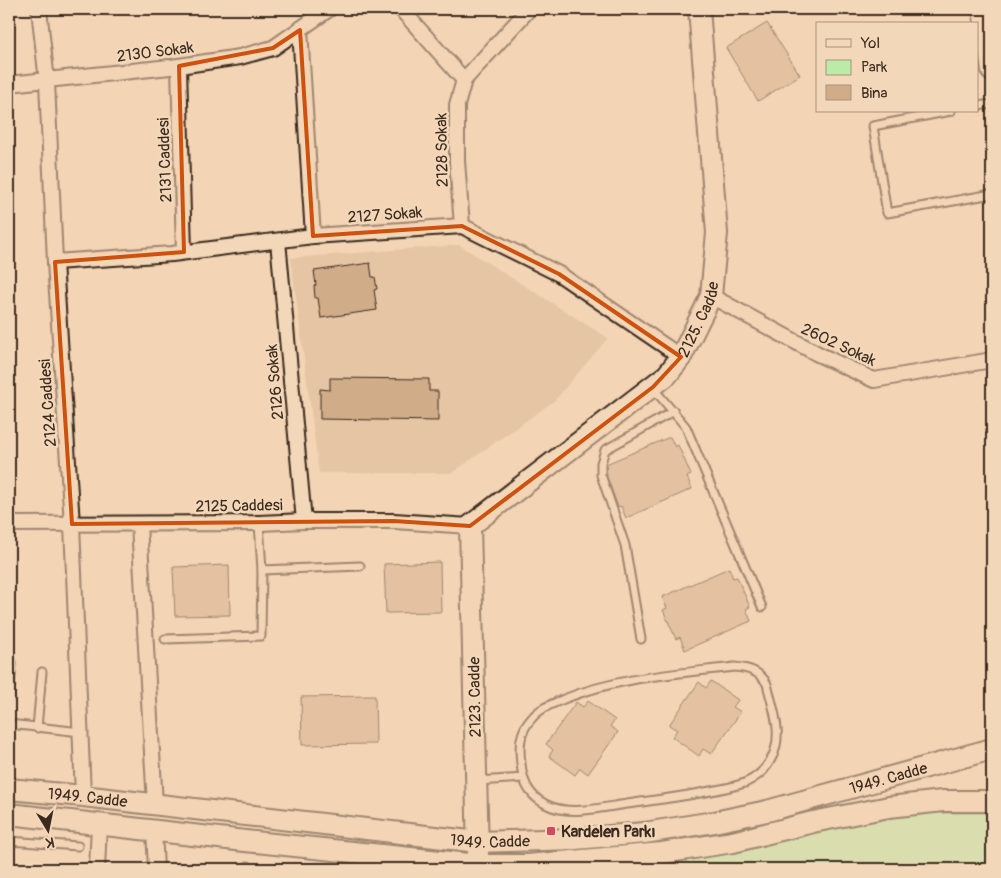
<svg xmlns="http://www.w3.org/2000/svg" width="1001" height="878" font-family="Pangolin,sans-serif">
<rect width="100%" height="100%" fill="#f3d4b4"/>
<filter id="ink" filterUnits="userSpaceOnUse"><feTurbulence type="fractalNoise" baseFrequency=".02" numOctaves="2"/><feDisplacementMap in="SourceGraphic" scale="10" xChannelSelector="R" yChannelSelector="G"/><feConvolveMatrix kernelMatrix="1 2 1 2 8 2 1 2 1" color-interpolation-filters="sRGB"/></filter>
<g filter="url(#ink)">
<path fill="#e5c5a4" d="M459,245l149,93 -54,63 -102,72h-133l-28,-215z"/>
<path fill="#bceaa8" stroke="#7c8a63" d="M927,813h65v56h-393l59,-6 205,-44z"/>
<g fill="#d0ac89" stroke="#3b2a1e">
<path d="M767,23l33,52 -42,26 -32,-53z"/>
<path d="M370,263l2,14h3l2,12 -3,1 3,20 -56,8 -3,-20h-3l-1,-12 2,-1 -2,-14z"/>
<path d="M330,378l99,1v12h9v30l-118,-2v-30l10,1z"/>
<path d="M670,437l5,10 3,-2 13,30 -4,2 5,12 -66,29 -5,-12 -3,1 -11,-30 -1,-13z"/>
<path d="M440,562l1,50 -55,1 -2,-49z"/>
<path d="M229,565l1,50 -55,1 -2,-49z"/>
<path d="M729,568l4,10 4,-1 13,30 -4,2 5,12 -66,29 -5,-13 -4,2 -13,-29 4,-2 -5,-11z"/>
<path d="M711,681l27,19 -5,7 8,5 -30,42 -8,-5 -4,7 -27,-19 5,-7 -8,-5 30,-43 7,6z"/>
<path d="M375,696l1,48 -74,1 -1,-48z"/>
<path d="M588,701l27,19 -5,6 8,6 -30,42 -8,-6 -5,7 -26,-19 4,-6 -7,-6 30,-42 7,5z"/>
</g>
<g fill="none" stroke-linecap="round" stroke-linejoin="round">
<g stroke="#3b2a1e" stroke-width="11">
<g id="lane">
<path d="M977,106l15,-2"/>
<path d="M951,111l-78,15 14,87 105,-19"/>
<path d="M653,388l33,39 76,180"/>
<path d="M262,570l98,-4"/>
<path d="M165,639l96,-3 1,-66 -3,-47"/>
<path d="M641,639l-16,-94 -24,-70v-12l4,-13 69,-39"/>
<path d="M9,656l3,7 -3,34"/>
<path d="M734,667c14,1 26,4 33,17 6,25 18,53 3,77 -5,9 -14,17 -25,22 -9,3 -19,5 -29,7 -30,6 -59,10 -89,14 -23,3 -53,11 -75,3 -21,-8 -29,-22 -31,-43 -2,-17 -2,-32 11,-46 8,-10 20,-14 32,-19 54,-22 112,-25 170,-32z"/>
<path d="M9,724l72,8"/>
<path d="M37,728l5,-56"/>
<path d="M478,781l45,-3"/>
<path d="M9,841l69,5"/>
<path d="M248,866l1,3"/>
</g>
</g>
<g stroke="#3b2a1e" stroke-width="18">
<g id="street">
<path d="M39,9l8,73 8,180 17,262 11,272"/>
<path d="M401,9l63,71"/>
<path d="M300,30l13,206"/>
<path d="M179,66l5,186"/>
<path d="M9,84l170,-18 61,-9 33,-9 56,-39"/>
<path d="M462,226l-5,-65v-56l7,-25 65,-71"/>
<path d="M278,241l26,280"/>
<path d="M55,262l117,-8 141,-18 149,-10 97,48 122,83"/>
<path d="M711,296l107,58 56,26 118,-20"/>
<path d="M9,524l250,-1 45,-2h90l76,5"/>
<path d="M139,524l16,281"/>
<path d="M154,830l2,39"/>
<path d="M97,869l2,-45"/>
</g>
</g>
<g stroke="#3b2a1e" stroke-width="24">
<g id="secondary">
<path d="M983,9l9,62"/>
<path id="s1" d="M9,789l74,7 395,46 97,-3 69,-6 70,-11 53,-11 225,-62"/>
<path d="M9,814l236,27 234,24h48l135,-12 71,-11 80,-20 76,-15 54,-6h49"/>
<path id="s2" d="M478,854l-8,-328 197,-151 14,-18 30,-61 6,-63 -18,-224"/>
</g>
</g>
<use href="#lane" stroke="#f3d7b9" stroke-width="7"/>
<use href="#street" stroke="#f3d7b9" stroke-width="14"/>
<use href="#secondary" stroke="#f3d7b9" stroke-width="20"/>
</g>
</g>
<path d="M0 0H1001V878H0ZM300,30l13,206 149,-10 97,48 122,83 -28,30 -183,139 -76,-5 -322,3 -17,-262 129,-10 -5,-186 94,-18z" fill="#f3d4b4" fill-opacity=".55" fill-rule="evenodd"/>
<path fill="none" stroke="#ce520f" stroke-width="4" stroke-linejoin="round" d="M300,30l13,206 149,-10 97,48 122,83 -28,30 -183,139 -76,-5 -322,3 -17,-262 129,-10 -5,-186 94,-18z"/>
<rect fill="#d1495b" stroke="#f3d7b9" stroke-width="2" x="546" y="826" width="10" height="10" rx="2.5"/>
<g text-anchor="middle" stroke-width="5" stroke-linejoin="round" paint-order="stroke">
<g font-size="16" fill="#3b2a1e" stroke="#f3d7b9">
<text transform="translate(155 51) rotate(-7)" y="6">2130 Sokak</text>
<text transform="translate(441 150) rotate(-91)" y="6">2128 Sokak</text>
<text transform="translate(164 160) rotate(-92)" y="6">2131 Caddesi</text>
<text transform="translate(385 214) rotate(-4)" y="6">2127 Sokak</text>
<text dy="6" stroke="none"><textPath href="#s2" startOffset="641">2125. Cadde</textPath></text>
<text transform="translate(839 344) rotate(25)" y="6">2602 Sokak</text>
<text transform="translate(274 382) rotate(-95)" y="6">2126 Sokak</text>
<text transform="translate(47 403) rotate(-94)" y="6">2124 Caddesi</text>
<text transform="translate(239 505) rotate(-1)" y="6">2125 Caddesi</text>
<text transform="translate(474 697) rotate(-91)" y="6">2123. Cadde</text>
<text dy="6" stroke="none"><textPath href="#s1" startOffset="889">1949. Cadde</textPath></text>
<text dy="6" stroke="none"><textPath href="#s1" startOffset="79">1949. Cadde</textPath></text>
<text dy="6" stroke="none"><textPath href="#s1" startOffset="484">1949. Cadde</textPath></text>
</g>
<g font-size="16" font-weight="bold" fill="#3b2a1e" stroke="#f3d7b9" text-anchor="start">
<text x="561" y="837">Kardelen Parkı</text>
</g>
</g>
<rect width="1001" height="878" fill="none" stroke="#f3d7b9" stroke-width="30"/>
<rect x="15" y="15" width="971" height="848" fill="none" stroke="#3b2a1e" stroke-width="2" filter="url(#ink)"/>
<rect x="816" y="22" width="162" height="90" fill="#f3d7b9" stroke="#a9927b"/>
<rect x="826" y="39" width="25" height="8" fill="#f3d7b9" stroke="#a9927b"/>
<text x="861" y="48" font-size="15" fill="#3b2a1e">Yol</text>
<rect x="826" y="60" width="25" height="15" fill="#bceaa8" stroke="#a9927b"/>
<text x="861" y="72" font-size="15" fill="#3b2a1e">Park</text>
<rect x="826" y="85" width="25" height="15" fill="#d0ac89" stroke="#a9927b"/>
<text x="861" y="98" font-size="15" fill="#3b2a1e">Bina</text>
<g transform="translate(48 830) rotate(170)" stroke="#f3d7b9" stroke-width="4" paint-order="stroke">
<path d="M0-4L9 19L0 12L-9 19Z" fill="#3b2a1e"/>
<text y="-8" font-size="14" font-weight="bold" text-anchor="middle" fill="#3b2a1e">K</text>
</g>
</svg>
